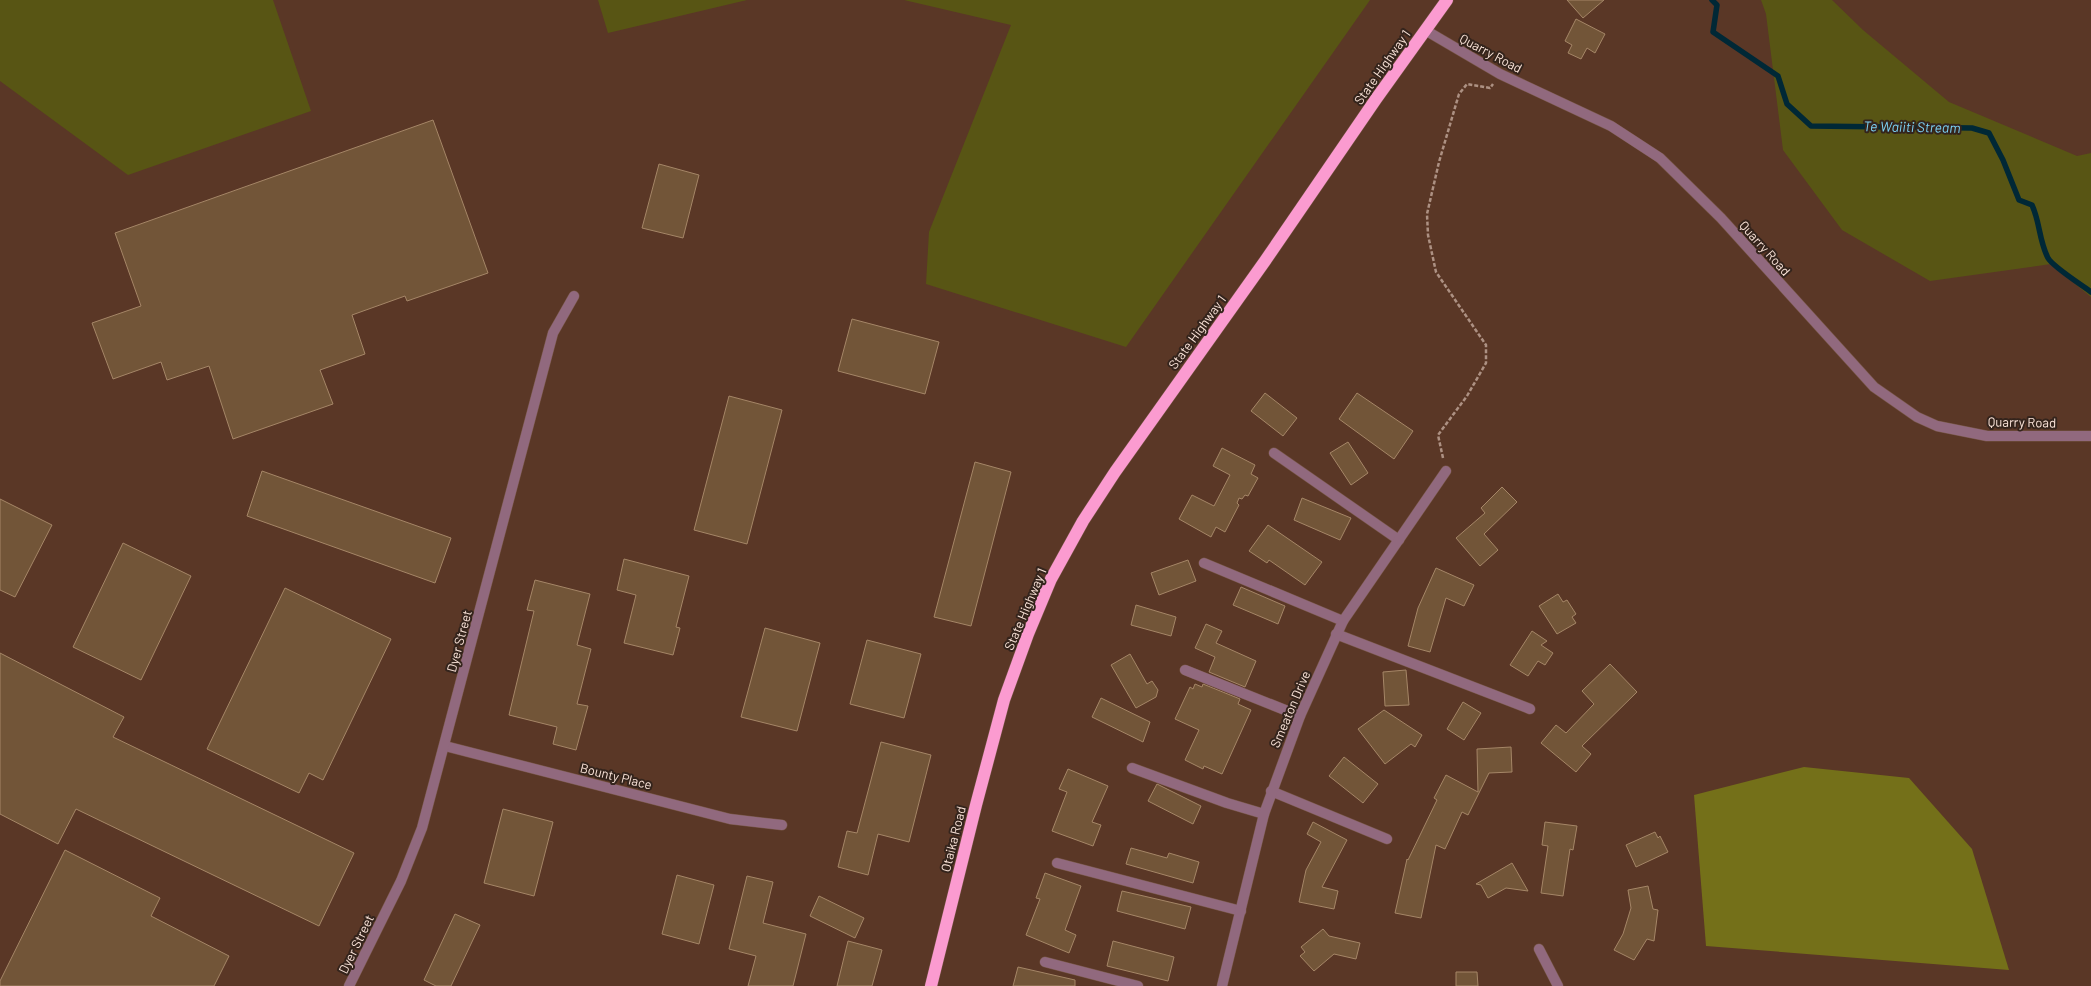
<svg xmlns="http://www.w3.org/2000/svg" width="2091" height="986" font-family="Barlow,sans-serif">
<rect width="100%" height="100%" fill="#5a3726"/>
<g fill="#585514">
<path d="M0,0h273l38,111 -183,64 -128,-94z"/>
<path d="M598,0h149l-139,33z"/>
<path d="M904,0h466l-244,347 -200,-63 3,-52 82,-207z"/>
<path d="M1761,0h71l31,30 86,72 128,54 14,-3v144l-40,-33 -121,17 -88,-51 -59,-80 -17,-136z"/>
</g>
<path fill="#747019" d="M1804,767l105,11 63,71 37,121 -303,-24 -12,-151z"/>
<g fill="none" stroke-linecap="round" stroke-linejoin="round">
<path stroke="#002836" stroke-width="5.5" d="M1712,0l5,5 -4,27 65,44 9,28 24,22 161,2 17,5 14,27 16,40 13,5c8,17 7,36 16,53 5,9 34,27 43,34"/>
</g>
<g fill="#725538" stroke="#a58667">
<path d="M1567,0h37l-21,18z"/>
<path d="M1576,19l29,15 -10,19 -8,-5 -6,11 -13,-6 4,-8 -7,-4z"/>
<path d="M433,120l55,153 -81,28 -2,-5 -53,19 13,39 -45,16 13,34 -100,35 -24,-73 -42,14 -6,-18 -48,17 -21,-56 49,-17 -26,-73z"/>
<path d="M659,164l40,11 -16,63 -41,-10z"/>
<path d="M852,319l87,23 -14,52 -87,-23z"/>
<path d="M1265,393l32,25 -14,18 -32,-25z"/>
<path d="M1357,393l56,38 -19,28 -55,-40z"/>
<path d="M729,396l53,14 -35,134 -53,-14z"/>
<path d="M1348,442l20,31 -17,12 -21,-32z"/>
<path d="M1222,448l33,17 -4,9 7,4 -10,18 -3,-1 -3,4 -3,-1 -2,5 2,2 -14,27 -9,-5 -5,10 -32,-18 13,-24 22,11 16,-31 -17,-9z"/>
<path d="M975,462l36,10 -40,154 -37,-9z"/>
<path d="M262,471l189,67 -16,45 -188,-67z"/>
<path d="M1502,487l15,15 -33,32 14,16 -18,16 -24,-28 29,-25 -4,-5z"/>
<path d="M1302,498l49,20 -11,22 -46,-20z"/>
<path d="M0,499l52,26 -37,72 -15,-7z"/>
<path d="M1268,525l54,37 -17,23 -36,-25 -2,3 -18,-12z"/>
<path d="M123,543l68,33 -50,104 -68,-33z"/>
<path d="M624,559l65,17 -13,51 4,1 -7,27 -49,-12 12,-48 -19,-5z"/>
<path d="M1188,560l8,21 -37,14 -8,-22z"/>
<path d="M1436,568l38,17 -10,21 -18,-8 -16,54 -22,-6 10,-38z"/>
<path d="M535,580l55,14 -13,51 14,4 -14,55 11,2 -12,44 -23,-6 4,-17 -48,-12 25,-104 -7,-1z"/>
<path d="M1241,587l44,19 -7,18 -45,-19z"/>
<path d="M285,588l106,51 -68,141 -14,-7 -10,20 -92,-44z"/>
<path d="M1558,594l5,8 4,-2 9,14 -4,3 4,6 -19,11 -18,-28z"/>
<path d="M1136,605l40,12 -5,19 -40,-11z"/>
<path d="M1206,624l16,7 -6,12 40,18 -11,26 -36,-15 6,-15 -20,-9z"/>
<path d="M765,628l55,15 -23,88 -56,-14z"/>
<path d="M1532,631l15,10 -6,4 12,8 -8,12 -7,-4 -10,15 -18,-11z"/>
<path d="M867,640l54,14 -17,64 -54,-14z"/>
<path d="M0,653l124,64 -11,20 241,116 -35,73 -243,-117 -18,35 -58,-30z"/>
<path d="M1130,654l17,30 5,-3 6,9 -2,7 -20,11 -25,-43z"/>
<path d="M1610,664l27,28 -55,54 9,8 -15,18 -35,-29 15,-18 10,8 28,-29 -12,-13z"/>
<path d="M1406,670l3,35 -24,1 -2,-34z"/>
<path d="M1195,684l7,3 1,-3 37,15 -2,5 13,6 -29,64 -18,-8 -1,3 -18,-9 14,-30 -24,-11 15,-32 3,2z"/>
<path d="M1101,698l49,24 -7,20 -51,-25z"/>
<path d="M1463,702l18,11 -17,27 -17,-11z"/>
<path d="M1384,710l38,25 -7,12 -4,-3 -26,20 -27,-35z"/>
<path d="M881,742l50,13 -22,87 -31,-8 -10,41 -30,-8 9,-36 10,2z"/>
<path d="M1511,747l1,25 -23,1 -21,42 -6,-3 -17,37 -9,-4 -15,73 -26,-5 12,-54 1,1 29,-60 -3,-2 12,-23 32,17 -1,-43z"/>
<path d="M1344,757l34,27 -15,19 -34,-27z"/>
<path d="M1068,769l40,17 -16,36 9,3 -8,21 -41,-15 15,-39 -8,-3z"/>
<path d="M1157,784l44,22 -8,18 -45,-23z"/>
<path d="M503,809l50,13 -19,74 -50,-13z"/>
<path d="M1313,822l34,18 -25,47 16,4 -4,18 -35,-7 7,-32 15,-28 -14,-8z"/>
<path d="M1545,822l32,4 -4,24 -3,-1 -7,47 -22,-3 7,-47 -6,-1z"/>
<path d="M1655,832l3,6 2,-2 8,16 -32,15 -10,-22z"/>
<path d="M1131,848l36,10 2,-5 30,9 -6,21 -67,-19z"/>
<path d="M65,850l95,48 -9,18 78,40 -15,30h-214v-5z"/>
<path d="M1512,863l16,28 -22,-3 -18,10 -7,-13 -5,-1z"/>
<path d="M1045,873l36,13 -16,44 11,5 -7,18 -43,-18 14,-36 -4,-1z"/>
<path d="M677,875l37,10 -15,59 -37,-10z"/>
<path d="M747,876l26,6 -10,41 43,11 -13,52h-45l8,-30 -27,-7z"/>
<path d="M1648,886l5,23 5,1 -4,31 -7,-2 -13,21 -20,-10 9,-16 8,-26 -3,-18z"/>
<path d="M1122,891l69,16 -6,22 -68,-18z"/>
<path d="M819,896l45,22 -9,20 -45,-22z"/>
<path d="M455,914l25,11 -29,61h-15l-12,-6z"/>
<path d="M1323,929l6,7 31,7 -4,16 -22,-5 -20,17 -14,-15 5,-4 -4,-5z"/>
<path d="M848,941l34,9 -10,36h-35z"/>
<path d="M1113,941l61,16 -6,24 -61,-15z"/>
<path d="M1018,967l57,13v6h-62z"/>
<path d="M1456,972h21l1,14h-22z"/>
</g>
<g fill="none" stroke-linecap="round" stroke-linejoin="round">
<g stroke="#775646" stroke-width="11">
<g id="minor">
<path d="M1425,30l75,44 111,52 49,32 61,60 153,169 43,30 20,9 50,10h104"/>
<path d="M1274,453l125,87"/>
<path d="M1204,563l139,58"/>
<path d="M1336,634l194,75"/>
<path d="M1185,670l115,46"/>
<path d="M445,746l285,73 52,6"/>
<path d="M1132,768l95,35 37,11"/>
<path d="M1271,791l116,48"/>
<path d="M1057,863l184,48"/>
<path d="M1539,949l19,37"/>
<path d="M1045,962l93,24"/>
<path d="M349,986l52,-105 21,-53 131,-495 21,-37"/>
<path d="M1222,986l42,-172 36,-98 43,-95 103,-150"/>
</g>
</g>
<g stroke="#775646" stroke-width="13">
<path id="highway" d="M931,986l45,-181 28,-105 24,-66 23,-55 32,-58 32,-49 150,-211 111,-162 71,-99"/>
</g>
<path stroke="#ad9183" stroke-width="2.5" stroke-dasharray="4 2" stroke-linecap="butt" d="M1443,458l-5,-23 29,-39 19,-33v-18l-50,-73 -8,-37 -1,-21 12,-52 20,-68 8,-10 23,4 3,-4"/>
<use href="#minor" stroke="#91697e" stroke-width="10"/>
<use href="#highway" stroke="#fb9bd0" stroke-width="12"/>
</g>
<g text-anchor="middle" stroke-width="4" stroke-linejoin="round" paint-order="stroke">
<g font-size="13" fill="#fbe4d9" stroke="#34241c">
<text transform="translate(1491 53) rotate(28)" y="5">Quarry Road</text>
<text transform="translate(1382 67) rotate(-55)" y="5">State Highway 1</text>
<text transform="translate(1765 248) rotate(48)" y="5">Quarry Road</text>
<text transform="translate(1197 332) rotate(-54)" y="5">State Highway 1</text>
<text transform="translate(2022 422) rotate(1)" y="5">Quarry Road</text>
<text transform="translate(1025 609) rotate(-67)" y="5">State Highway 1</text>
<text transform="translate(459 641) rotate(-75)" y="5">Dyer Street</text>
<text transform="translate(1290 709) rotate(-67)" y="5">Smeaton Drive</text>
<text transform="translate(616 776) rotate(14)" y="5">Bounty Place</text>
<text transform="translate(953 839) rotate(-76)" y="5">Otaika Road</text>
<text transform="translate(356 944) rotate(-64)" y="5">Dyer Street</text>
</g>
<g font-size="14" font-style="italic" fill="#7bd0f3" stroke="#34241c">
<text transform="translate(1912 127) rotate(1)" y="5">Te Waiiti Stream</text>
</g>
</g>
</svg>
